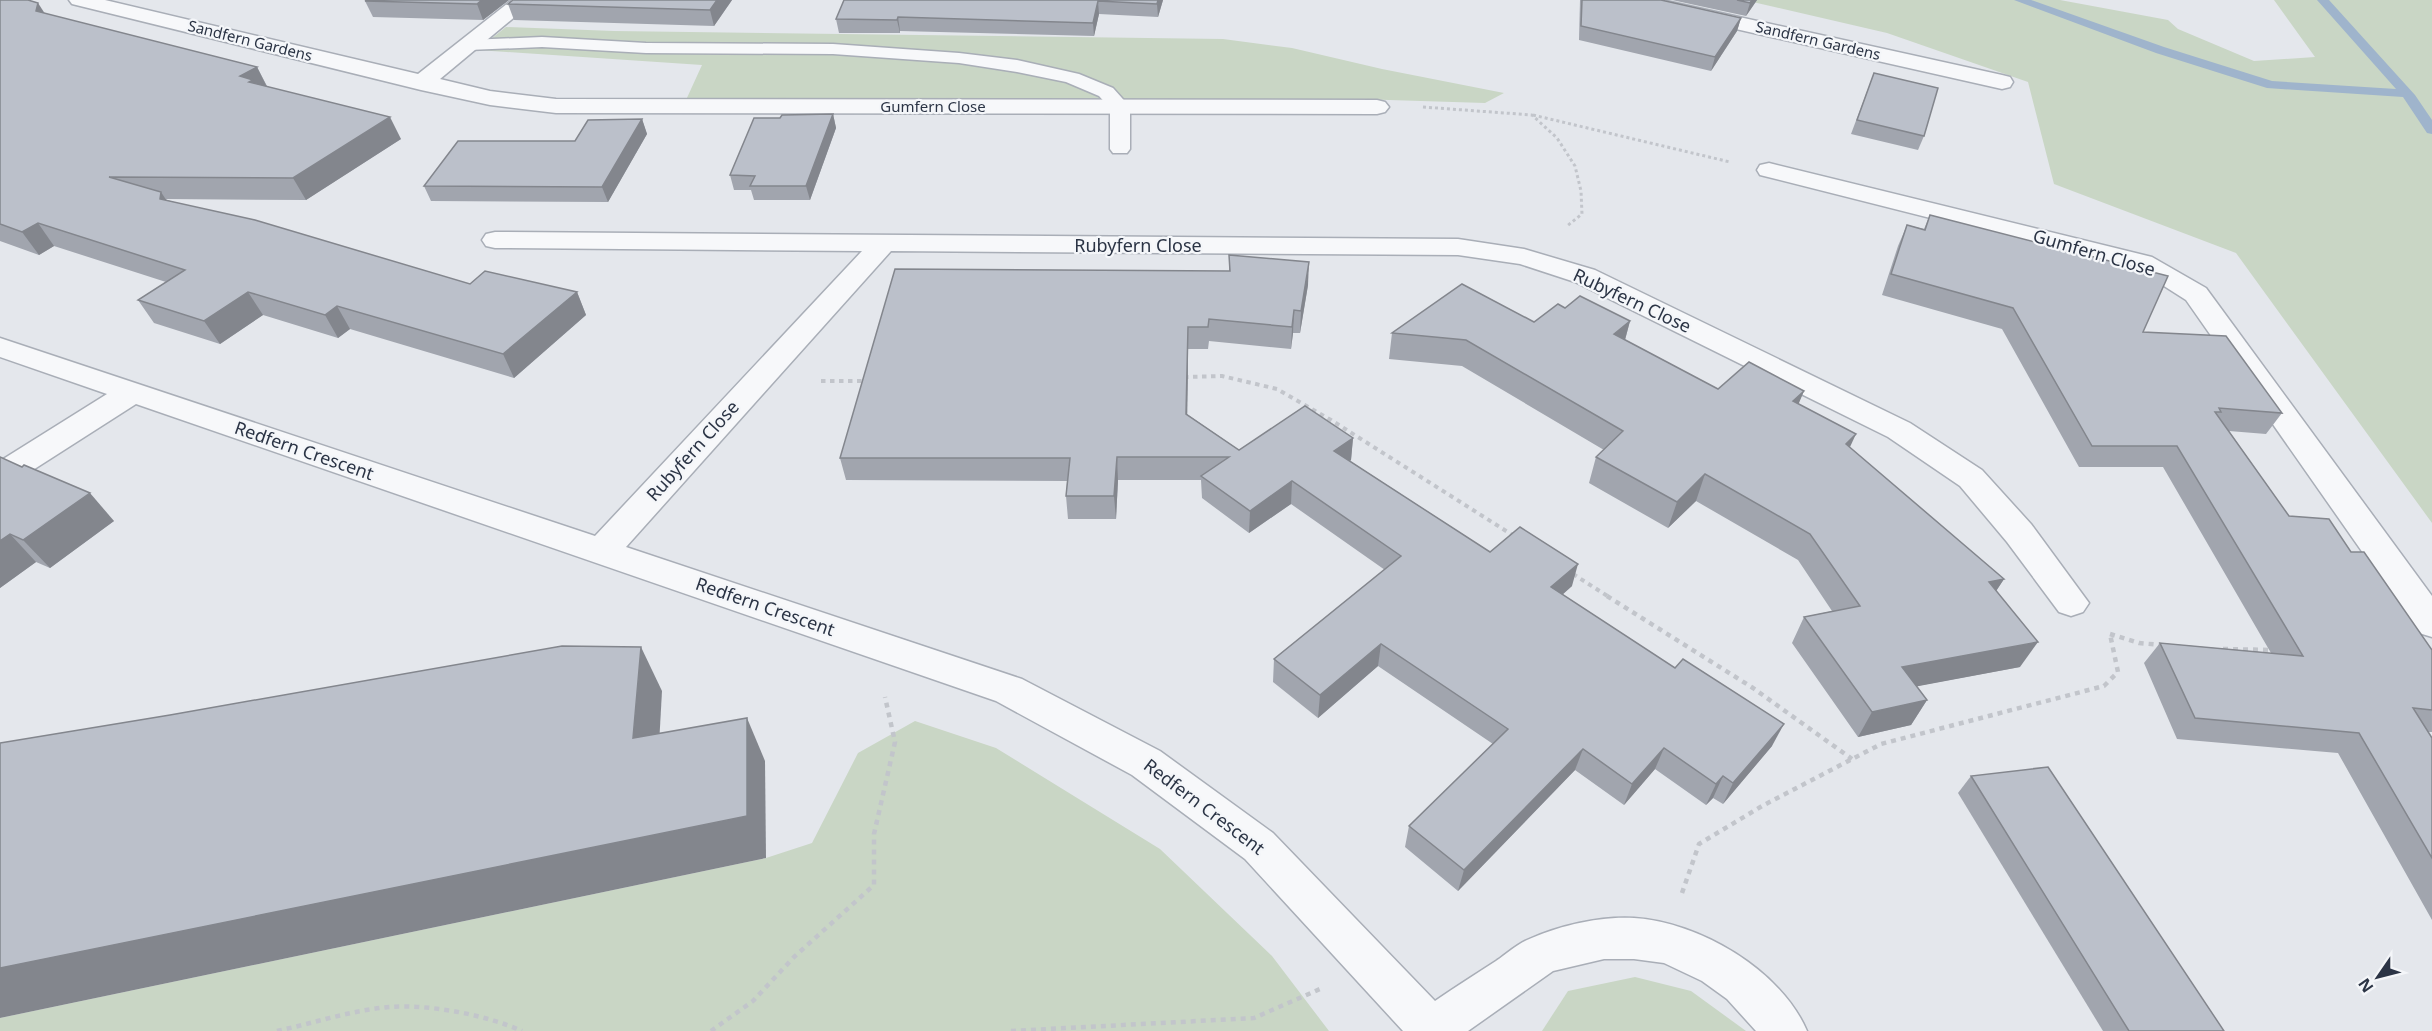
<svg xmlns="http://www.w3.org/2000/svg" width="2432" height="1031" font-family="'Noto Sans',sans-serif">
<rect width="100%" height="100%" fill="#e4e7ec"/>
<g fill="#c9d6c5">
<path d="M1744,0h316l108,20 10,9 76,32 61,-4 -41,-57h158v523l-196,-270 -182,-69 -26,-102 -141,-49z"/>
<path d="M506,27l108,4 609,8 69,9 90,21 122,24 -19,10 -128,-4 -671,1 16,-35 -225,-15z"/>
<path d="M915,721l81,27 164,101 112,107 57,75h-1329v-13l766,-160 46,-15 46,-90z"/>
<path d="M1635,977l56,14 55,40h-204l26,-40z"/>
</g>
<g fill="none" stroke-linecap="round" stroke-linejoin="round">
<path fill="#9fb4cc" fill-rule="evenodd" d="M2014,0h17l133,47 108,34 124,8 -79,-89h12l86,95 17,25v14l-5,-1 -24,-36 -136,-9 -111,-35z"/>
<g stroke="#a9aeb7" stroke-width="3">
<path id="service" d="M542,37l104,6 187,1 126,9 58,7 62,14 34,14 17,19v42l-3,4h-14l-3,-4v-41l-11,-12 -33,-14 -49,-10 -58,-9 -126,-9 -187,-1 -104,-6 -74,3 -6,-1 -3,-4 3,-4 6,-1z"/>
</g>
<g stroke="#a9aeb7" stroke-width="3">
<g id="minor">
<path d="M69,0h36l313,74 94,-74h23l-95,79 50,12 66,8 821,1 8,2 4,5 -4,5 -8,2 -821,-1 -66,-8 -69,-15 -349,-86z"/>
<path d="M1624,0h38l340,75 8,2 3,5 -3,5 -8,2 -368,-83 -7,-2z"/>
<path d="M1769,163l383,94 54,31 226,308v41l-13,-4 -233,-333 -33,-21 -21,-10 -372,-94 -3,-5 3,-5z"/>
<path d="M495,232l963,7 66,10 71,21 315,153 72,47 49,54 58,79 -6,9 -12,4 -12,-4 -52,-70 -47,-56 -72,-49 -313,-155 -55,-18 -62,-9 -567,-4 -265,296 396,132 138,72 113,82 162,168c20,-14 41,-27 61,-40 10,-7 20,-16 31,-21 31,-14 72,-24 107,-22 65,4 147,52 173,113h-51l-29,-32 -25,-18 -38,-18 -30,-4h-30l-51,12 -85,60h-65l-158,-172 -113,-84 -136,-74 -860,-297 -125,80 -11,3v-26l107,-67 -107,-37v-19l595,198 267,-285 -367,-3 -9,-2 -4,-6 4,-6z"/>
</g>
</g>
<g stroke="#c2c5cb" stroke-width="3" stroke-dasharray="3 3" stroke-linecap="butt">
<path d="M1423,107l109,8 25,23 18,28 6,25 1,23 -15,12"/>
<path d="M1533,115l197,47"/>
</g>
<g stroke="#c2c5cb" stroke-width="4" stroke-dasharray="4.5 4.5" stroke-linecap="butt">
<path d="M1184,377l38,-1 55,13 54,31 183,116"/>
<path d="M821,381h46"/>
<path d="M1573,574l36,23"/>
</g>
<g stroke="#c2c5cb" stroke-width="4.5" stroke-dasharray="5 5" stroke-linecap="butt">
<path d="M1607,596l146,92 99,71"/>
<path d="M2110,634l29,9 22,2"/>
<path d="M2223,649l49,1"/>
<path d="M1682,893l17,-49 63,-38 119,-62 223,-58 14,-14 -8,-38"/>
<path d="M277,1031c37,-8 75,-21 113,-24 40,-3 96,8 132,24"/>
<path d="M711,1031l42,-30 41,-44 80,-72v-51l21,-92 -10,-45"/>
<path d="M1011,1031l243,-13 66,-29"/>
</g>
<use href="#service" fill="#f7f8fa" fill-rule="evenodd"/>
<use href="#minor" fill="#f7f8fa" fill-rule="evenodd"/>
</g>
<g fill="#a1a5ae">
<path d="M0,0l45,14 212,53 10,19 134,53 -95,61 -140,-1 1,1 303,84 107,8 9,23 -72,63 -164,-49 -12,9 -75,-23 -43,29 -66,-21 -16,-23 28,-18 -112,-36 -15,9 -39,-14z"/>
<path d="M509,0l-26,20 -110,-3 -8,-16z"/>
<path d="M513,0h219l-18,26 -200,-6 -6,-16z"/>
<path d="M844,0h319l-5,17 -59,-3 -5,22 -194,-5v2h-61l-3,-14z"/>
<path d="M1580,0h81l80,18 -4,13 -26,40 -132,-31z"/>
<path d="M1672,0h85l-11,16z"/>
<path d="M1874,73l50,63 -6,14 -67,-16z"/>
<path d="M833,114l3,14 -26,72h-56l-3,-10h-17l-4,-15 50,-57z"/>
<path d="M642,119l5,15 -39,68 -177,-1 -7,-15 151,-45z"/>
<path d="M1930,215l213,117 139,81 -16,21 -37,-3 60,85 62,36 81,98v82h-4l4,6v182l-94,-167 -161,-14 -33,-76 16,-20 111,10 -108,-186h-84l-77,-138 -120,-34 16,-49 9,-21 17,4z"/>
<path d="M1229,255l79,30 -8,48h-7l-2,16 -82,-8 -1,8h-20l-1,65 52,36 114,-12 -2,22 -1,1 140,91 82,34 -10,9 210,151 -49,58 -10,-6 -7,7 -51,-36 -31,36 -49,-35 -117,121 -53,-44 4,-21 84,-82 -115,-78 -60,52 -45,-36 1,-23 111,-89 -94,-66 -42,29 -47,-35 -1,-18h-83l-2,39h-48l-2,-23 1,-15 -221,-1 -6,-22 389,-187z"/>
<path d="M1630,321l-5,19 93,49 86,2 -6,13 206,175 -8,12 24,76 -103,19 10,14 -16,25 -53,12 -66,-94 12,-26 28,-6 -34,-51 -102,-59 -28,27 -79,-45 7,-26 8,-7 -142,-84 -73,-7 3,-26 142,-11z"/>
<path d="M0,457l114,64 -64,47 -14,-6 -36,26z"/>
<path d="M1971,776l253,255h-121l-145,-238z"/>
</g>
<g fill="#83868d">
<path d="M482,0h27l-26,20 -6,-16z"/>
<path d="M717,0h15l-18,26 -4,-16z"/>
<path d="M1158,0h5l-5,17 -1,-13z"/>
<path d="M1752,0h5l-11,16 4,-13z"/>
<path d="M1098,1l1,13 -5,22 -1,-13z"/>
<path d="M38,3l13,20 -15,-12z"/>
<path d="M898,17l2,14v2l-3,-13z"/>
<path d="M1741,18l-4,13 -26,40 4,-14z"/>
<path d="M257,67l11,22 -3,12 -25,-25z"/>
<path d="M833,114l3,14 -26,72 -4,-14z"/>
<path d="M390,117l11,22 -95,61 -13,-22z"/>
<path d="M642,119l5,15 -39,68 -6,-15z"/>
<path d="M161,192l15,23 -16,-16z"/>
<path d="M38,223l16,23 -15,9 -17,-23z"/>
<path d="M1309,262l-1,23 -8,48 1,-22z"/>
<path d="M248,292l15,23 -43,29 -16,-23z"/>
<path d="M577,292l9,23 -72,63 -11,-24z"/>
<path d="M337,306l13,23 -12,9 -13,-23z"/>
<path d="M1294,310l-1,23 -2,16 1,-22z"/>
<path d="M1630,321l-7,26 -9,-13z"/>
<path d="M1188,327v22l-1,88 -1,-23z"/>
<path d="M1804,391l-11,26v-16z"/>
<path d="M1856,434l-12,26 2,-16z"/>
<path d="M1353,438l-2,22 -19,14 2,-23z"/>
<path d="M1117,457l1,23 -2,39 -2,-23z"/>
<path d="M1705,474l-9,27 -28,27 9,-26z"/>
<path d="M1292,481l-1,23 -42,29 1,-22z"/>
<path d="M90,493l24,28 -64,47 -27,-28z"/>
<path d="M10,534l26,28 -36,26v-47z"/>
<path d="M1578,564l-6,22 -27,24 6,-23z"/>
<path d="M2004,579l-17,26 2,-23z"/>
<path d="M2038,642l-18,25 -133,25 15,-25z"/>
<path d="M1381,644l-3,22 -60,52 2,-23z"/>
<path d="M641,647l21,44 -5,90 -24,-43z"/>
<path d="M1927,700l-16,25 -53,12 14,-25z"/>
<path d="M747,718l18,43 1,97 -766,160v-50z"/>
<path d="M1784,724l-12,22 -49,58 10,-21z"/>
<path d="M1664,748l-9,21 -31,36 8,-21z"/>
<path d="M1583,749l-8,21 -117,121 6,-21z"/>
<path d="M1723,776l-10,22 -7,7 10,-21z"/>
</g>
<g fill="#bbc0ca" stroke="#83868d" stroke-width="1.5">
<path d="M0,0h28l10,3 -2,8 221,56 -17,9 13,4 -4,2 141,35 -97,61 -184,-1 52,15 -1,7 95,21 215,64 15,-13 92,21 -74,62 -166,-48 -12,9 -77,-23 -44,29 -66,-21 47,-30 -147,-47 -16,9 -22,-8z"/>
<path d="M367,0h115l-5,4 -112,-3z"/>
<path d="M513,0h204l-7,10 -202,-6z"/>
<path d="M844,0h314l-1,4 -59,-3 -5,22 -195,-6 -1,3 -61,-1z"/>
<path d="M1582,0h79l80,18 -26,39 -134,-31z"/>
<path d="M1737,0h15l-2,3z"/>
<path d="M1874,73l64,15 -14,48 -67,-16z"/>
<path d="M833,114l-27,72h-56l5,-10 -25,-1 24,-57h26l2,-3z"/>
<path d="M642,119l-40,68 -178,-1 34,-45h117l13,-21z"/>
<path d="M1930,215l238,61 -25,56 83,4 56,77 -63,-5 2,4h-6l74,104 40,3 22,33h13l68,98v60l-19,-2 19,30v120l-73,-125 -164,-15 -35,-75 143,13 -126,-210h-85l-79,-138 -122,-34 16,-49 18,5z"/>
<path d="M1229,255l80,7 -8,49 -7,-1 -2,17 -83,-8 -1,8h-20l-2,87 53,36 66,-44 48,32 -19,13 156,101 30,-25 58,37 -27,23 124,81 8,-9 101,65 -51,59 -10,-7 -7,8 -52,-36 -32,36 -49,-35 -119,121 -55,-44 99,-97 -127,-85 -61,51 -46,-36 127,-103 -109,-75 -42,30 -49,-35 28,-19h-112l-3,39h-48l4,-38h-230l55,-189 335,2z"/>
<path d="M1462,284l72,38 24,-18 7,4 15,-12 50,25 -16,13 104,55 31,-27 55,29 -11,10 63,33 -10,10 158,135 -15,3 49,60 -136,25 25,33 -55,12 -68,-95 56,-11 -50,-72 -105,-60 -28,28 -81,-45 27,-26 -157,-91 -74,-7z"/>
<path d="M0,457l22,10 2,-2 66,28 -67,47 -13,-6 -10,7z"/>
<path d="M562,646l79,1 -8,91 114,-20v98l-747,152v-225l170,-28z"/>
<path d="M2048,767l176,264h-95l-158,-255z"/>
</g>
<g text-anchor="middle" stroke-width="4.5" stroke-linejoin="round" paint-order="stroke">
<g font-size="15" fill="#2b3445" stroke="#f4f6f9">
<text transform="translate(250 41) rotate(14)" y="5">Sandfern Gardens</text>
<text transform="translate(1818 41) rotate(13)" y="5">Sandfern Gardens</text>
<text x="933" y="112">Gumfern Close</text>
</g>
<g font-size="18" fill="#2b3445" stroke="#f4f6f9">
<text x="1138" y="252">Rubyfern Close</text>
<text transform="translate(2094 253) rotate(16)" y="6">Gumfern Close</text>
<text transform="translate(1632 301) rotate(25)" y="6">Rubyfern Close</text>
<text transform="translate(304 451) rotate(19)" y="6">Redfern Crescent</text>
<text transform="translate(693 451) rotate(-48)" y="6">Rubyfern Close</text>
<text transform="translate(765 607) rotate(19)" y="6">Redfern Crescent</text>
<text transform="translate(1204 807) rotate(37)" y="6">Redfern Crescent</text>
</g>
</g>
<g transform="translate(2378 977) rotate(235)" stroke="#f4f6f9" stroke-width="4.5" paint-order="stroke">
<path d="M0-4.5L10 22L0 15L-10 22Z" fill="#2b3445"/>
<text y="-9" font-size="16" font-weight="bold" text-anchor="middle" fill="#2b3445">N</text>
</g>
</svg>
